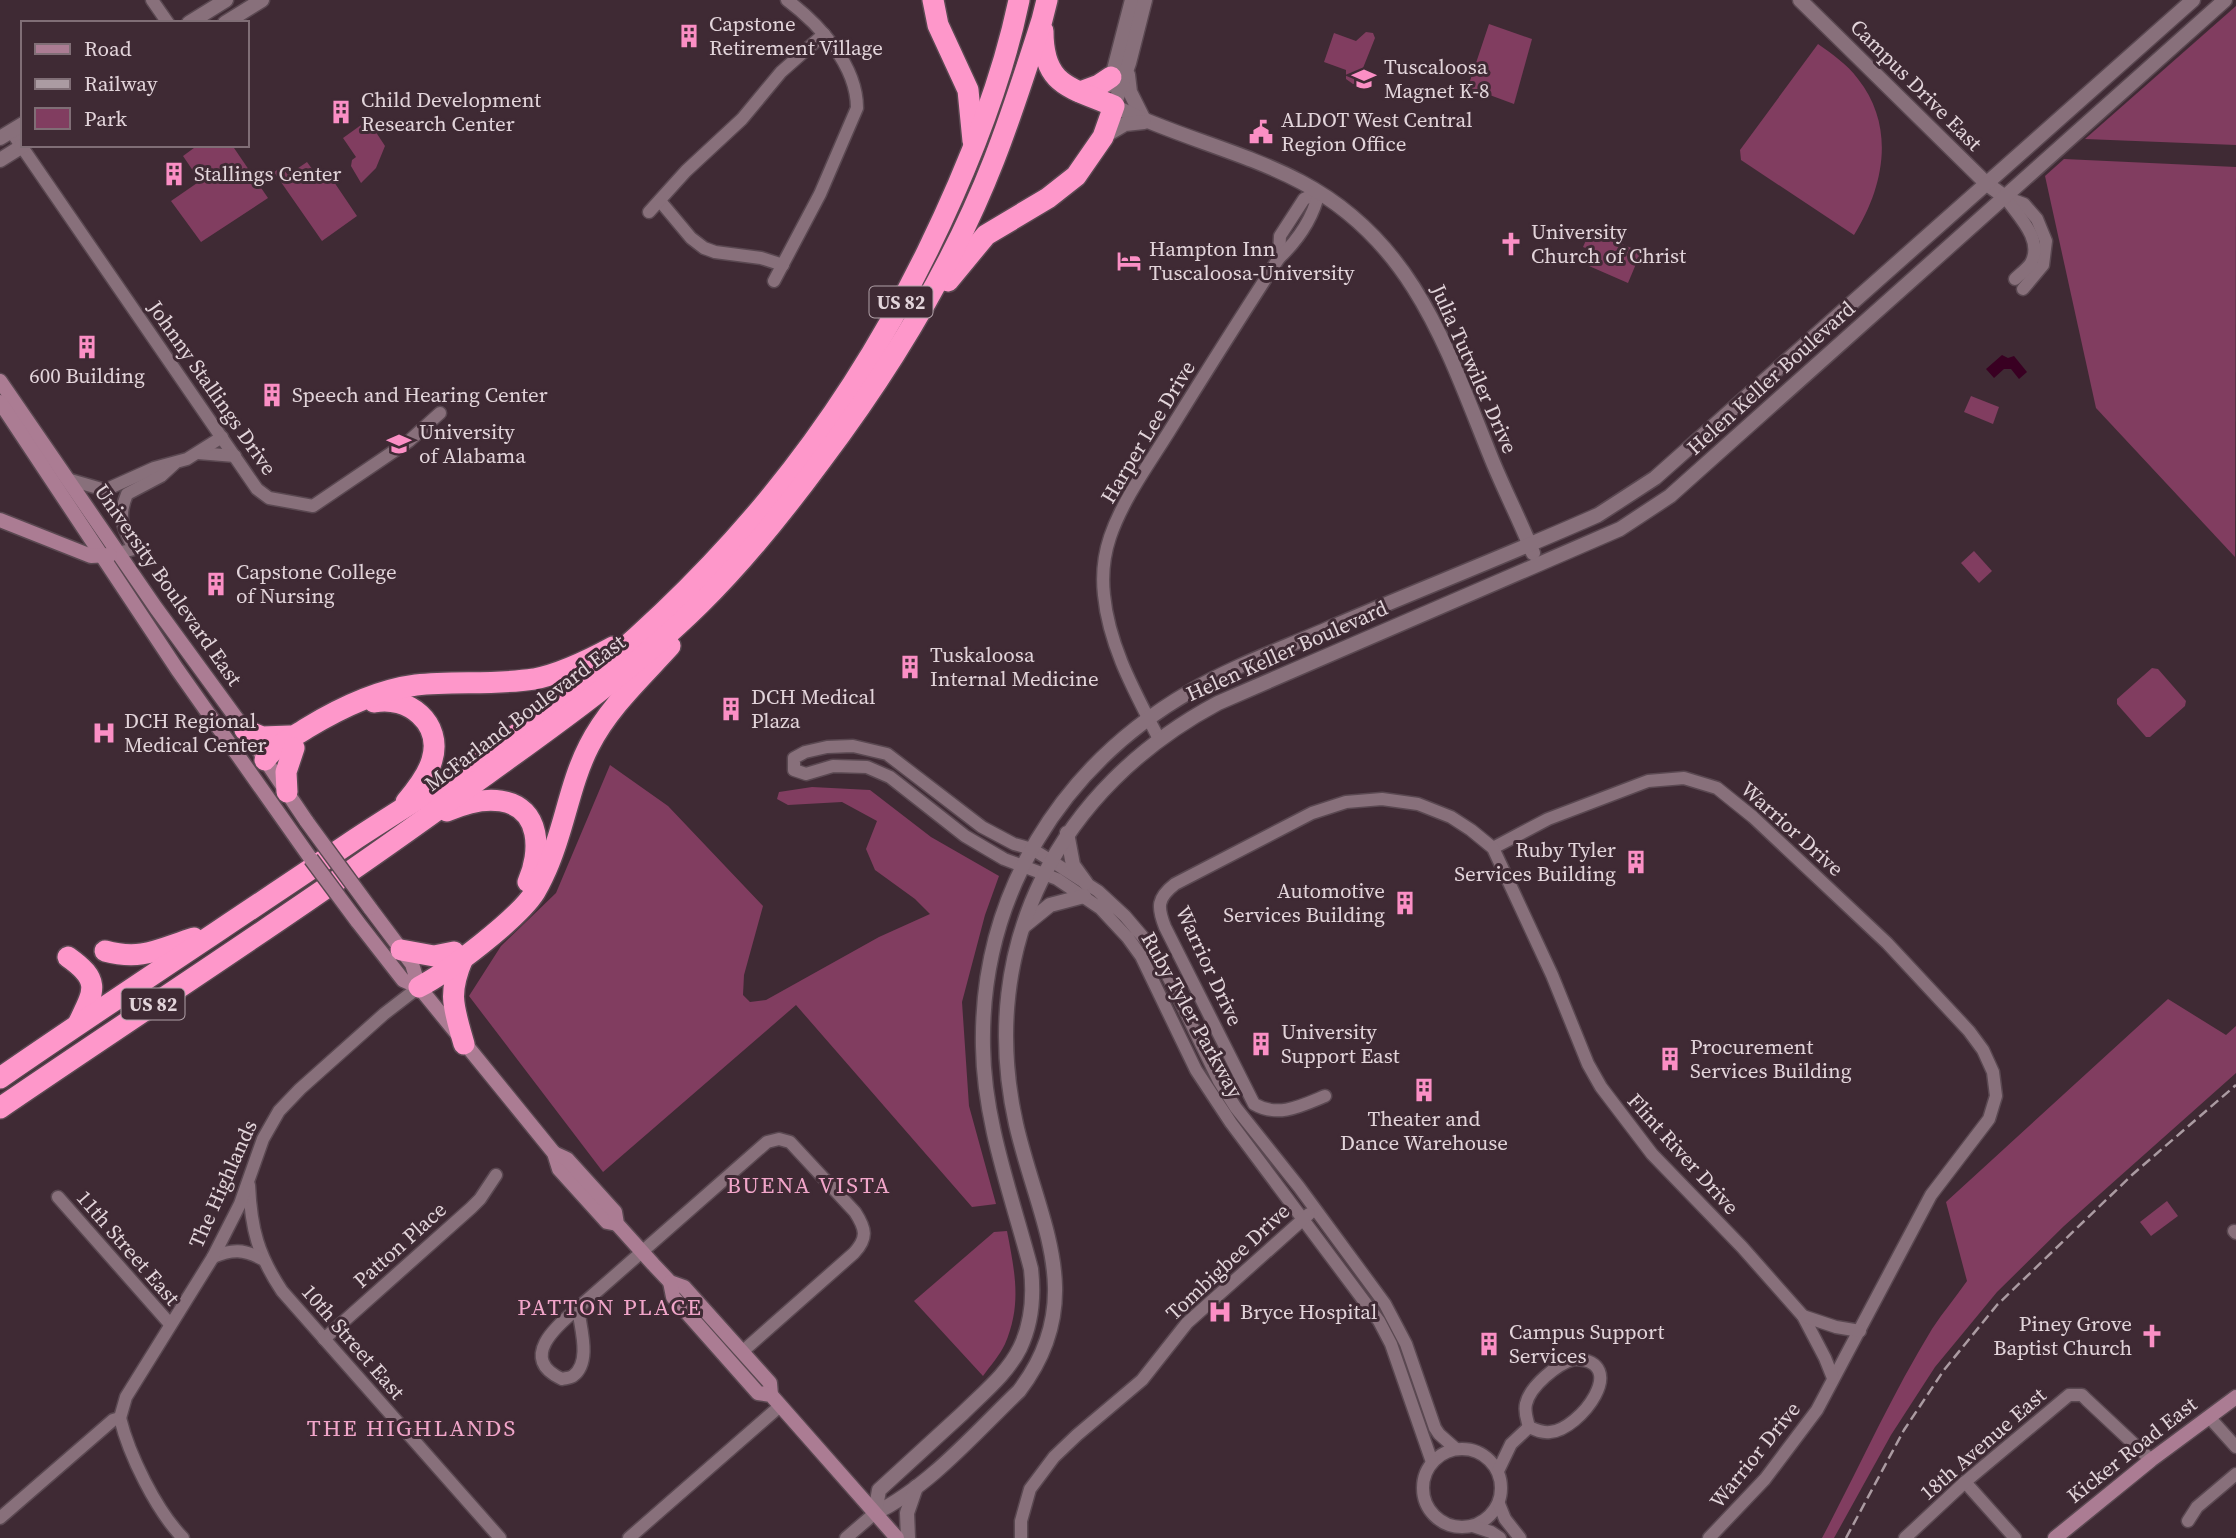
<svg xmlns="http://www.w3.org/2000/svg" width="2236" height="1538" font-family="'Source Serif 4',serif">
<rect width="100%" height="100%" fill="#3f2a34"/>
<g fill="#813d60">
<path d="M2236,6v139l-151,-6z"/>
<path d="M1489,24l43,15 -18,65 -46,-17z"/>
<path d="M1366,32l7,1 2,5 -18,45 -4,1 -7,-5v-9l-22,-8 10,-29 22,8z"/>
<path d="M1818,44c14,10 29,20 40,35 38,48 26,108 -4,156l-113,-75 -1,-10z"/>
<path d="M368,120l17,26 -9,22 -15,15 -10,-17 1,-6 4,-3 -13,-19z"/>
<path d="M198,145h34l36,53 -67,44 -30,-41 29,-20 -17,-25z"/>
<path d="M2064,159l172,8 -1,390 -139,-149 -51,-232z"/>
<path d="M307,162l14,19 5,-3 6,1 25,37 -35,25 -48,-69 5,-3 5,1 4,5z"/>
<path d="M1590,231l51,21 -13,31 -39,-17 6,-14 -12,-5z"/>
<path d="M1971,396l28,11 -6,17 -29,-12z"/>
<path d="M1974,551l18,20 -13,12 -18,-20z"/>
<path d="M2152,668l6,1 28,32 -1,5 -35,31h-4l-29,-33v-5z"/>
<path d="M610,765l58,41 95,100 -19,69 -1,20 7,7 16,-2 113,-63 51,-23 -15,-15 -40,-29 -9,-21 11,-28 -35,-19 -54,3 -11,-6 2,-7 33,-5 58,3 61,47 68,39 -14,39 -23,87 7,104 27,98 -24,3 -176,-202 -193,167 -134,-176 32,-50 55,-53z"/>
<path d="M2168,999l58,36 10,-9v47l-172,153 -67,66 -62,75 -44,68 -57,103h-12c37,-70 69,-142 110,-209 11,-17 24,-32 35,-48l-21,-79z"/>
<path d="M2167,1201l11,15 -27,20 -11,-14z"/>
<path d="M1007,1231c8,42 15,73 -2,113 -5,11 -15,22 -22,32l-69,-75 80,-69z"/>
</g>
<path fill="#390022" d="M2002,355l6,3 6,-2 13,16 -8,7 -8,-10h-7l-10,9 -8,-9z"/>
<g fill="none" stroke-linecap="round" stroke-linejoin="round">
<g stroke="#5a4851" stroke-width="15">
<g id="minor">
<path d="M152,0l16,23"/>
<path d="M11,131l246,358 12,9 44,8 96,-65 31,-28"/>
<path d="M2005,197l19,7 13,15 9,22 -3,24 -20,24"/>
<path d="M2005,197c12,18 39,42 26,66 -4,6 -11,11 -16,16"/>
<path d="M660,201l31,37 13,10 11,4 46,6 22,7"/>
<path d="M649,212l37,-41 56,-52 39,-47 43,-38"/>
<path d="M1279,258l1,-22 24,-37 15,-7"/>
<path d="M774,281l46,-87 37,-86c0,-43 -38,-84 -70,-108"/>
<path d="M198,453l37,3"/>
<path d="M67,479l38,11 49,-22 33,-9 35,-22"/>
<path d="M118,553l16,-4c-11,-22 -17,-31 -7,-55l34,-18 13,-12"/>
<path d="M1159,739c-23,-45 -50,-92 -55,-144 -2,-18 0,-40 6,-58 13,-38 39,-73 60,-107 36,-58 72,-115 109,-172 19,-18 34,-40 40,-66"/>
<path d="M1493,848l55,-29 100,-38 36,-3 33,10 36,29 134,126 82,88 14,19 10,22 3,24 -7,23 -58,76 -114,215 -52,69 -56,59"/>
<path d="M1325,1096c-24,10 -47,22 -71,8l-89,-177c-8,-20 -8,-29 10,-43l137,-71 34,-11 36,-3 36,5 33,13 20,13 22,18 59,127 36,89 13,23 51,67 90,93 61,69 22,42 8,20"/>
<path d="M249,1185c2,44 9,70 33,106l218,247"/>
<path d="M58,1197l112,127"/>
<path d="M2234,1231l2,2"/>
<path d="M213,1257c19,-8 31,-8 49,2"/>
<path d="M578,1308l189,-166 12,-3 11,3 65,70c11,17 13,26 -1,41l-112,99"/>
<path d="M578,1308c2,19 14,54 -5,68 -3,2 -7,2 -11,3 -44,-20 -6,-53 16,-71z"/>
<path d="M1803,1316l33,11 24,4"/>
<path d="M324,1339l147,-131 9,-9 16,-24"/>
<path d="M1574,1359c58,2 6,71 -24,73 -8,1 -14,-2 -21,-5 -2,-8 -5,-15 -3,-23 4,-18 31,-40 48,-45z"/>
<path d="M2209,1417l27,30"/>
<path d="M120,1418c9,37 36,92 63,120"/>
<circle cx="1462" cy="1488" r="39"/>
<path d="M1432,1462l-41,-118 -12,-23 -148,-198 -35,-53 -55,-114 -13,-18 -28,-30 -43,-29 -53,-20 -39,-23 -75,-59 -23,-10 -34,-1 -27,8 -12,-4v-12l11,-6 22,-5 26,-1 34,8 95,73 32,17 18,5 18,11 48,31 27,25 23,27 16,25 55,113 17,27 63,79 86,117 21,40 29,84 4,6 17,15"/>
<path d="M1498,1471l13,-27 18,-17"/>
<path d="M1965,1482l50,56"/>
<path d="M1499,1504l6,15 15,19"/>
<path d="M0,1518l113,-98 7,-2 6,-21 87,-140 27,-53 23,-65 16,-28 21,-22 84,-75 35,-27"/>
<path d="M2188,1521l9,-14 39,-33"/>
<path d="M1473,1526l18,6 9,6"/>
<path d="M629,1538l151,-132"/>
<path d="M846,1538l29,-25"/>
<path d="M1021,1538v-17l9,-32 24,-32 23,-22 65,-55 45,-57 122,-109"/>
<path d="M1905,1538l60,-56 104,-87h13l5,5 64,60"/>
</g>
</g>
<g stroke="#5a4851" stroke-width="17">
<g id="tertiary">
<path d="M1800,0l187,184 18,13"/>
<path d="M189,23l37,-23"/>
<path d="M225,23l37,-23"/>
<path d="M1128,75l2,17 14,28"/>
<path d="M1110,85l22,-85"/>
<path d="M1114,106c60,30 128,45 187,76 112,59 145,164 189,273 13,33 30,65 43,98"/>
<path d="M1114,106l15,-43 16,-63"/>
<path d="M1103,137l22,-13 19,-2"/>
<path d="M0,138l23,-14"/>
<path d="M0,160l24,-15"/>
<path d="M1067,833l6,32 13,18"/>
<path d="M1024,926l26,-21 34,-9"/>
<path d="M875,1513c53,-25 101,-81 144,-122 71,-93 19,-170 -3,-267 -40,-179 43,-336 202,-421l402,-174 50,-33 555,-496"/>
<path d="M875,1513l4,-23c28,-26 56,-51 84,-77 20,-20 44,-39 57,-65 12,-25 14,-52 11,-79 -19,-73 -47,-146 -48,-222 -3,-152 78,-281 208,-356 44,-26 94,-43 141,-64 89,-38 178,-73 266,-112l57,-37 538,-478"/>
<path d="M908,1538l-1,-25 9,-26"/>
</g>
</g>
<g stroke="#5a4851" stroke-width="17">
<g id="secondary">
<path d="M0,381l156,227 89,122 62,92"/>
<path d="M0,402l177,267 134,190"/>
<path d="M0,520l91,36 19,-1"/>
<path d="M370,908l42,56 7,23 135,166 5,16 48,53 10,2"/>
<path d="M357,921l46,59 16,7"/>
<path d="M554,1153l13,6 48,53 2,12 36,40 17,18 14,5 86,96 1,12"/>
<path d="M670,1282l3,15 85,96 13,2 126,143"/>
<path d="M2055,1538l96,-78 85,-63"/>
</g>
</g>
<g stroke="#5a4851" stroke-width="24">
<g id="motorway">
<path d="M933,0l5,25 30,65 5,51"/>
<path d="M1080,92l19,-7 12,-8"/>
<path d="M948,281l38,-46 62,-37 28,-22 27,-39 11,-31c-44,-19 -71,-20 -71,-75"/>
<path d="M374,702c34,-7 69,21 58,58 -4,15 -16,30 -26,42"/>
<path d="M245,730l17,7 28,-1"/>
<path d="M265,760c10,-15 27,-22 42,-32 33,-20 70,-38 109,-43 39,-4 79,0 118,-6 27,-5 55,-19 79,-32"/>
<path d="M287,792l-1,-20 8,-24"/>
<path d="M447,811c16,-7 36,-13 54,-10 41,6 40,52 27,81"/>
<path d="M401,950l33,6 20,-4"/>
<path d="M105,951c37,10 54,-2 89,-13"/>
<path d="M68,957c34,24 26,34 10,67"/>
<path d="M463,958c-16,37 -9,50 1,86"/>
<path d="M419,987c29,-15 99,-68 116,-95 5,-9 10,-19 14,-29 16,-38 21,-80 40,-117 19,-38 52,-68 81,-100"/>
<path d="M0,1078c116,-80 234,-157 351,-236 68,-45 140,-86 204,-136 161,-127 282,-270 372,-454 39,-80 74,-165 92,-252"/>
<path d="M0,1108c154,-105 311,-206 462,-316 82,-59 166,-117 238,-188 44,-43 83,-92 120,-142 71,-94 131,-192 174,-302 18,-46 33,-93 48,-140l5,-20"/>
</g>
</g>
<use href="#minor" stroke="#88707b" stroke-width="12"/>
<use href="#tertiary" stroke="#88707b" stroke-width="14"/>
<use href="#secondary" stroke="#ab7c93" stroke-width="14"/>
<use href="#motorway" stroke="#fe97ca" stroke-width="21"/>
<path stroke="#ab9ba2" stroke-width="2.5" stroke-dasharray="10 5" stroke-linecap="butt" d="M1846,1538l58,-108 40,-60 53,-65 136,-131 103,-89"/>
<g stroke="#5a4851" stroke-width="17" stroke-linecap="butt">
<g id="secondary-bridge">
<path d="M307,822l63,86"/>
<path d="M311,859l46,62"/>
</g>
</g>
<use href="#secondary-bridge" stroke="#ab7c93" stroke-width="14"/>
</g>
<defs>
<g id="building-bare" transform="scale(1.89)"><path d="M-4-6H4V6H1V3H-1V6H-4ZM-2.5-4.3h1.7v1.8h-1.7ZM.8-4.3h1.7v1.8H.8ZM-2.5-1h1.7V.8h-1.7ZM.8-1h1.7V.8H.8Z" fill="#fb8fc5" stroke="#3f2a34" stroke-width="2.5" paint-order="stroke"/></g>
<g id="school-bare" transform="scale(1.89)"><path d="M0-5L7-2L0 1L-7-2ZM-4 1L0 2.5L4 1V4Q0 6-4 4Z" fill="#fb8fc5" stroke="#3f2a34" stroke-width="2.5" paint-order="stroke"/></g>
<g id="civic-bare" transform="scale(1.89)"><path d="M-.6-6.5H3V-4.5H.6V-3L4-1V1h2V6H-6V1h2V-1L-.6-3ZM-1.2 2.5V6h2.4V2.5Z" fill="#fb8fc5" stroke="#3f2a34" stroke-width="2.5" paint-order="stroke"/></g>
<g id="church-bare" transform="scale(1.89)"><path d="M-1.2-6h2.4v3.5h3.3v2.4h-3.3V6h-2.4V-.1h-3.3v-2.4h3.3Z" fill="#fb8fc5" stroke="#3f2a34" stroke-width="2.5" paint-order="stroke"/></g>
<g id="hotel-bare" transform="scale(1.89)"><path d="M-6-4.5h1.5V1H6V5H4.5V3h-9V5H-6ZM-4 0a1.8 1.8 0 1 1 3.6 0ZM.5 0V-2.5h3Q6-2.5 6 0Z" fill="#fb8fc5" stroke="#3f2a34" stroke-width="2.5" paint-order="stroke"/></g>
<g id="university-bare" transform="scale(1.89)"><path d="M0-5L7-2L0 1L-7-2ZM-4 1L0 2.5L4 1V4Q0 6-4 4Z" fill="#fb8fc5" stroke="#3f2a34" stroke-width="2.5" paint-order="stroke"/></g>
<g id="hospital-bare" transform="scale(1.89)"><path d="M-5-5h3v3.5h4V-5h3V5h-3V1.5h-4V5h-3Z" fill="#fb8fc5" stroke="#3f2a34" stroke-width="2.5" paint-order="stroke"/></g>
</defs>
<g fill-rule="evenodd">
<use href="#building-bare" x="689" y="36"/>
<use href="#school-bare" x="1364" y="79"/>
<use href="#building-bare" x="341" y="112"/>
<use href="#civic-bare" x="1261" y="132"/>
<use href="#building-bare" x="174" y="174"/>
<use href="#church-bare" x="1511" y="244"/>
<use href="#hotel-bare" x="1129" y="261"/>
<use href="#building-bare" x="87" y="347"/>
<use href="#building-bare" x="272" y="395"/>
<use href="#university-bare" x="399" y="444"/>
<use href="#building-bare" x="216" y="584"/>
<use href="#building-bare" x="910" y="667"/>
<use href="#building-bare" x="731" y="709"/>
<use href="#hospital-bare" x="104" y="733"/>
<use href="#building-bare" x="1636" y="862"/>
<use href="#building-bare" x="1405" y="903"/>
<use href="#building-bare" x="1261" y="1044"/>
<use href="#building-bare" x="1670" y="1059"/>
<use href="#building-bare" x="1424" y="1090"/>
<use href="#hospital-bare" x="1220" y="1312"/>
<use href="#church-bare" x="2152" y="1336"/>
<use href="#building-bare" x="1489" y="1344"/>
</g>
<g text-anchor="middle" stroke-width="6" stroke-linejoin="round" paint-order="stroke">
<g fill="#3f2a34" stroke="#b1a1a8" stroke-width="2">
<rect x="869.5" y="286.5" width="63" height="31" rx="5"/>
<rect x="121.5" y="988.5" width="63" height="31" rx="5"/>
</g>
<g font-size="19" font-weight="bold" fill="#e2d4da">
<text x="901" y="309">US 82</text>
<text x="153" y="1011">US 82</text>
</g>
<g font-size="21" fill="#e2d4da" stroke="#3f2a34" text-anchor="start">
<text x="709" y="31">Capstone<tspan x="709" dy="24">Retirement Village</tspan></text>
<text x="1384" y="74">Tuscaloosa<tspan x="1384" dy="24">Magnet K-8</tspan></text>
<text x="361" y="107">Child Development<tspan x="361" dy="24">Research Center</tspan></text>
<text x="1281" y="127">ALDOT West Central<tspan x="1281" dy="24">Region Office</tspan></text>
<text x="194" y="181">Stallings Center</text>
<text x="1531" y="239">University<tspan x="1531" dy="24">Church of Christ</tspan></text>
<text x="1149" y="256">Hampton Inn<tspan x="1149" dy="24">Tuscaloosa-University</tspan></text>
<text x="87" y="383" text-anchor="middle">600 Building</text>
<text x="292" y="402">Speech and Hearing Center</text>
<text x="419" y="439">University<tspan x="419" dy="24">of Alabama</tspan></text>
<text x="236" y="579">Capstone College<tspan x="236" dy="24">of Nursing</tspan></text>
<text x="930" y="662">Tuskaloosa<tspan x="930" dy="24">Internal Medicine</tspan></text>
<text x="751" y="704">DCH Medical<tspan x="751" dy="24">Plaza</tspan></text>
<text x="124" y="728">DCH Regional<tspan x="124" dy="24">Medical Center</tspan></text>
<text x="1616" y="857" text-anchor="end">Ruby Tyler<tspan x="1616" dy="24">Services Building</tspan></text>
<text x="1385" y="898" text-anchor="end">Automotive<tspan x="1385" dy="24">Services Building</tspan></text>
<text x="1281" y="1039">University<tspan x="1281" dy="24">Support East</tspan></text>
<text x="1690" y="1054">Procurement<tspan x="1690" dy="24">Services Building</tspan></text>
<text x="1424" y="1126" text-anchor="middle">Theater and<tspan x="1424" dy="24">Dance Warehouse</tspan></text>
<text x="1240" y="1319">Bryce Hospital</text>
<text x="2132" y="1331" text-anchor="end">Piney Grove<tspan x="2132" dy="24">Baptist Church</tspan></text>
<text x="1509" y="1339">Campus Support<tspan x="1509" dy="24">Services</tspan></text>
</g>
<g font-size="21" fill="#e2d4da" stroke="#3f2a34">
<text transform="translate(1916 85) rotate(45)" y="7">Campus Drive East</text>
<text transform="translate(1474 369) rotate(66)" y="7">Julia Tutwiler Drive</text>
<text transform="translate(1771 378) rotate(-42)" y="7">Helen Keller Boulevard</text>
<text transform="translate(212 388) rotate(55)" y="7">Johnny Stallings Drive</text>
<text transform="translate(1148 432) rotate(-59)" y="7">Harper Lee Drive</text>
<text transform="translate(168 585) rotate(55)" y="7">University Boulevard East</text>
<text transform="translate(1287 651) rotate(-24)" y="7">Helen Keller Boulevard</text>
<text transform="translate(525 713) rotate(-37)" y="7">McFarland Boulevard East</text>
<text transform="translate(1792 829) rotate(42)" y="7">Warrior Drive</text>
<text transform="translate(1209 966) rotate(65)" y="7">Warrior Drive</text>
<text transform="translate(1192 1015) rotate(61)" y="7">Ruby Tyler Parkway</text>
<text transform="translate(1683 1154) rotate(48)" y="7">Flint River Drive</text>
<text transform="translate(223 1184) rotate(-66)" y="7">The Highlands</text>
<text transform="translate(400 1245) rotate(-42)" y="7">Patton Place</text>
<text transform="translate(128 1248) rotate(49)" y="7">11th Street East</text>
<text transform="translate(1228 1262) rotate(-43)" y="7">Tombigbee Drive</text>
<text transform="translate(353 1342) rotate(49)" y="7">10th Street East</text>
<text transform="translate(1983 1444) rotate(-41)" y="7">18th Avenue East</text>
<text transform="translate(2132 1450) rotate(-38)" y="7">Kicker Road East</text>
<text transform="translate(1755 1455) rotate(-51)" y="7">Warrior Drive</text>
</g>
<g font-size="23" letter-spacing="2" fill="#f1a5c9" stroke="#3f2a34">
<text x="809" y="1193">BUENA VISTA</text>
<text x="610" y="1315">PATTON PLACE</text>
<text x="412" y="1436">THE HIGHLANDS</text>
</g>
</g>
<rect x="21" y="21" width="228" height="126" fill="#3f2a34" stroke="#806e76" stroke-width="2"/>
<rect x="35" y="44" width="35" height="10" fill="#ab7c93" stroke="#806e76" stroke-width="2"/>
<text x="84" y="56" font-size="21" fill="#e2d4da">Road</text>
<rect x="35" y="79" width="35" height="10" fill="#ab9ba2" stroke="#806e76" stroke-width="2"/>
<text x="84" y="91" font-size="21" fill="#e2d4da">Railway</text>
<rect x="35" y="108" width="35" height="21" fill="#813d60" stroke="#806e76" stroke-width="2"/>
<text x="84" y="126" font-size="21" fill="#e2d4da">Park</text>
</svg>
